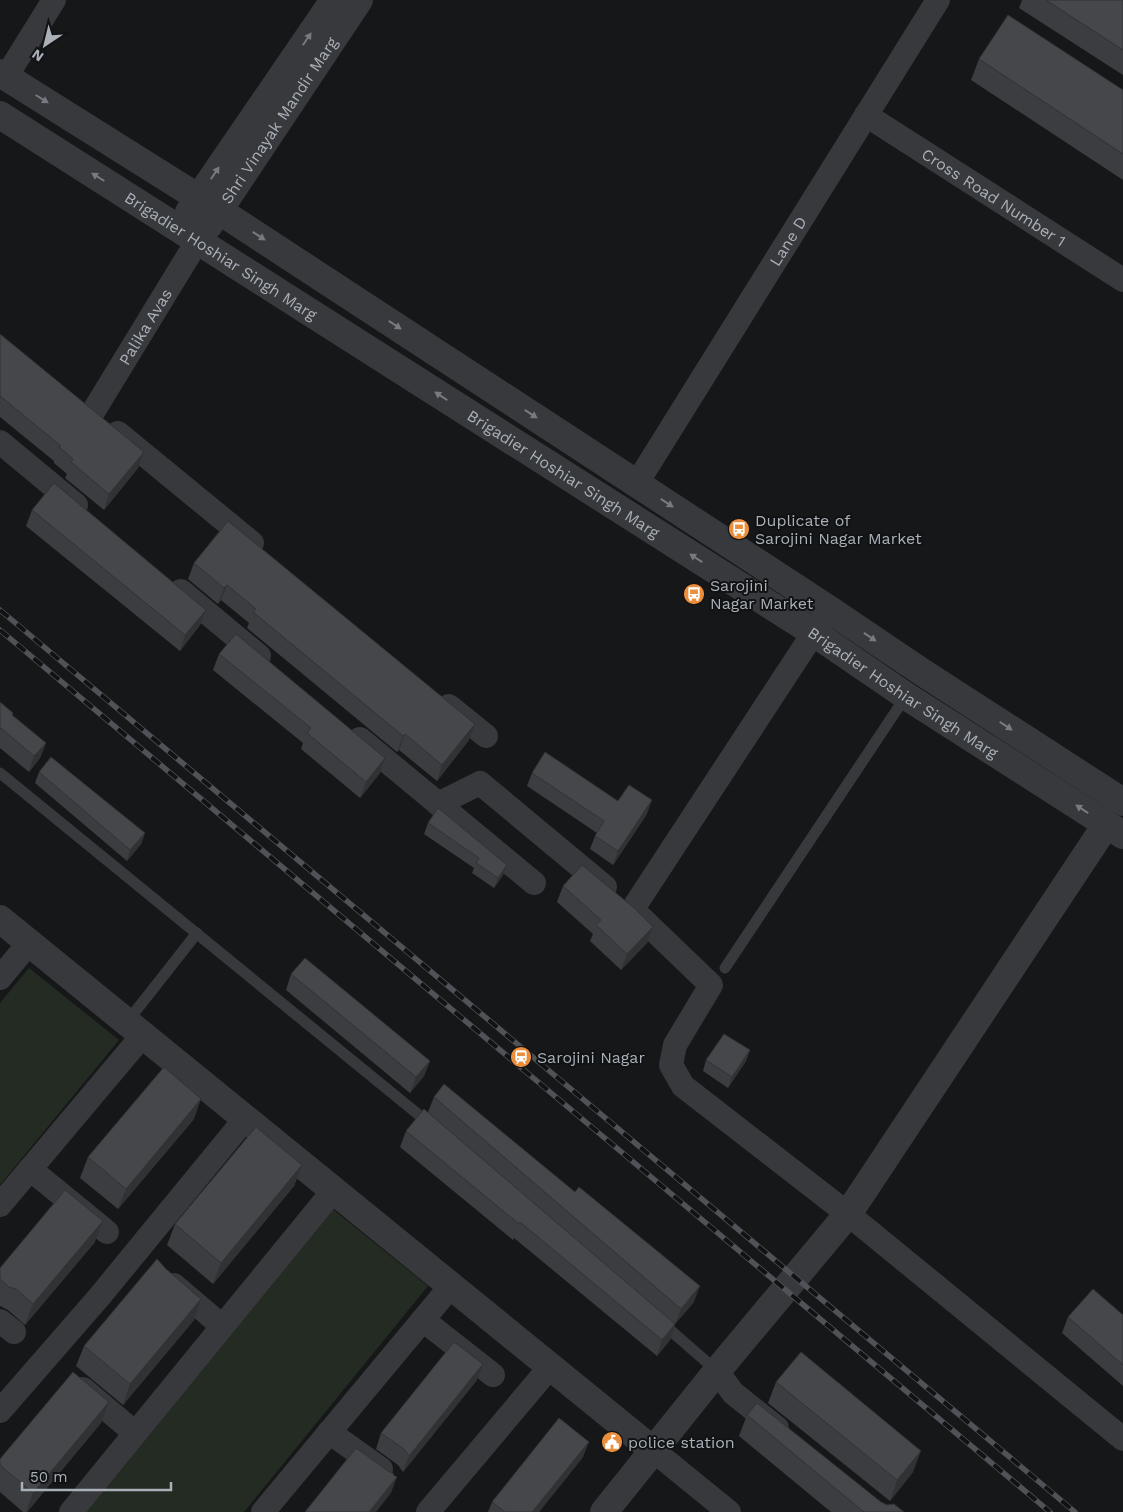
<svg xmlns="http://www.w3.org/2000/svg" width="1123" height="1512" font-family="'Work Sans',sans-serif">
<rect width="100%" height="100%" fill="#161718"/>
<g fill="#232b23">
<path d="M29,968l90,72 -119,145v-182z"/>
<path d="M330,1207l98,79 -184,226h-162z"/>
</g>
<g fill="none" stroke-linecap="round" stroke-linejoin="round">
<g stroke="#38393d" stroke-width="11">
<path d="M0,773l430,351"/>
<path d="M725,968l181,-272"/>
<path d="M127,1022l70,-89"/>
<path d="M662,1323l55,48"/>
</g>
<g stroke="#38393d" stroke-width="24">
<path d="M6,77l48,-77"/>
<path id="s1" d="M866,115l257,165"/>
<path id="s2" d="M93,412l105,-172"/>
<path d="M118,433l134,110"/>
<path d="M0,442l76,63"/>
<path id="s3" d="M637,483l301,-483"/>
<path d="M181,591l78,65"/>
<path d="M824,617l-188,287 -2,5 3,5 74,71 -36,60 -4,20 12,21 165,128 275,225"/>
<path d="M449,706l37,30"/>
<path d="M360,739l174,144"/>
<path d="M438,804l42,-21 125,104"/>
<path d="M0,978l29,-35"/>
<path d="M30,1169l77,63"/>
<path d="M0,1205l143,-170"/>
<path d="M174,1285l48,41"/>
<path d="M423,1320l70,55"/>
<path d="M0,1321l14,11"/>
<path d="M717,1371l16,22 44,35"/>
<path d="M83,1389l52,44"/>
<path d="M0,1411l100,-115 145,-177"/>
<path d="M329,1432l52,37"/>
<path d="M654,1451l75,61"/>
<path d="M71,1512l262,-321"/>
<path d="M263,1512l188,-226"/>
<path d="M428,1512l122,-145"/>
</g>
<g stroke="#38393d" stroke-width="28">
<path d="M0,73l218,137 612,400 92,62 201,130"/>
<path id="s4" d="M0,115l814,518 92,63 217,139"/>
<path d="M189,212l145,-212"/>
<path id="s5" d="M209,225l150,-225"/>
<path d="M0,919l654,532"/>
<path d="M604,1512l113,-141 131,-157 258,-389"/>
</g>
<g stroke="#4f5256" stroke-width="5.5">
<g id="rail">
<path d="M0,610l1075,902"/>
<path d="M0,630l1050,882"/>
</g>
</g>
<use href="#rail" stroke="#111213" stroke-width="4" stroke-dasharray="11" stroke-linecap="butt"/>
</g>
<g fill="#3b3d40">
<path d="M1022,0h101v75l-104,-67z"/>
<path d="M979,59l144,31v90l-152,-100z"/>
<path d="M0,334l138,134 -34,42 -39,-32 2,-4 -13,-11v-2l-54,-44z"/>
<path d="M32,510l174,100 -6,15 -20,26 -154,-125z"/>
<path d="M194,563l275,177 -32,41 -38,-31 -2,2 -150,-124 2,-5 -28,-23 -3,4 -30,-25z"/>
<path d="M219,654l166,104 -5,15 -20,25 -59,-49 2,-6 -90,-73z"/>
<path d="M0,702l13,11 -1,2 34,28 -6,15 -11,14 -29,-24z"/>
<path d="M39,772l106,61 -4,11 -14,17 -92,-78z"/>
<path d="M532,773l86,28 29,13 -34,51 -23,-16 5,-13 2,-3 -70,-47z"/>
<path d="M428,823l79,42 -4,10 -9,13 -22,-15 2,-5 -50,-34z"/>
<path d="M563,886l90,41 -6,16 -26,27 -31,-29 3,-7 -36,-32z"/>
<path d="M291,974l139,87 -6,15 -14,17 -124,-103z"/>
<path d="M750,1050l-4,11 -18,27 -25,-17 3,-11z"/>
<path d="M434,1097l260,205 -19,22 -5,16 -13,16 -143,-118 -1,2 -113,-93 6,-16 22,-19z"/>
<path d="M194,1119l-76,90 -38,-31 8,-21z"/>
<path d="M302,1165l-8,21 -81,98 -46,-39 8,-21z"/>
<path d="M95,1242l-70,83 -17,-15 -8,-4v-38z"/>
<path d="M166,1269l35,30 -7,21 -71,85 -47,-39 8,-20z"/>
<path d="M1123,1315v71l-61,-53 6,-16z"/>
<path d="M477,1380l-74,92 -5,-7 -22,-16 5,-16z"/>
<path d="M776,1382l137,90 -23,29 -122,-98z"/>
<path d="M747,1415l134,87 23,10h-73l-92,-76z"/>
<path d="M101,1423l-74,89h-4l-23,-20v-33z"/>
<path d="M583,1457l-44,55h-51l4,-10z"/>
</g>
<g fill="#303234">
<path d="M144,452l-6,16 -34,42 5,-16z"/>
<path d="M227,585l-6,15 -3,4 6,-16z"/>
<path d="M206,610l-6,15 -20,26 5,-16z"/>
<path d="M475,724l-6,16 -32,41 5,-16z"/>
<path d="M405,734l-6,16 -2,2 6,-16z"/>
<path d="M46,743l-6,15 -11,14 5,-16z"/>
<path d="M385,758l-5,15 -20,25 6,-16z"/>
<path d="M652,800l-5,14 -34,51 5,-14z"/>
<path d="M145,833l-4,11 -14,17 3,-11z"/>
<path d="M507,865l-4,10 -9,13 4,-10z"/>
<path d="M653,927l-6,16 -26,27 6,-16z"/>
<path d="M750,1050l-4,11 -18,27 4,-11z"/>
<path d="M430,1061l-6,15 -14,17 6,-16z"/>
<path d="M201,1099l-7,20 -76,90 8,-20z"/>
<path d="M302,1165l-8,21 -81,98 8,-21z"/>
<path d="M103,1221l-8,21 -70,83 8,-21z"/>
<path d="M700,1286l-6,16 -19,22 -5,16 -13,16 5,-16 13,-15 6,-16z"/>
<path d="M201,1299l-7,21 -71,85 7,-21z"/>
<path d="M483,1364l-6,16 -74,92 6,-16z"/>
<path d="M109,1402l-8,21 -75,89 7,-19z"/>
<path d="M589,1442l-6,15 -44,55h-7z"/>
<path d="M921,1451l-8,21 -23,29 7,-21z"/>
<path d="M394,1474l-4,11 7,-8 -6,16 -15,19h-7z"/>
</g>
<g fill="#45474b" stroke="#303234">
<path d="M1046,0h77v50z"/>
<path d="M1008,15l115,75v64l-144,-95z"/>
<path d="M0,334l144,118 -35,42 -38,-32 2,-3 -14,-12 2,-1 -61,-50z"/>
<path d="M54,483l152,127 -21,25 -153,-125z"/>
<path d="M228,521l247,203 -33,41 -37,-31 -2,2 -150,-124 3,-3 -29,-24 -3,3 -30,-25z"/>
<path d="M236,634l149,124 -19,24 -59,-49 4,-5 -92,-74z"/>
<path d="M0,702l13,11 -1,2 34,28 -12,13 -33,-28 -1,1z"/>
<path d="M545,752l73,49 11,-16 23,15 -34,51 -23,-15 9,-15 -72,-48z"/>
<path d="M51,757l94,76 -15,17 -91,-78z"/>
<path d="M438,808l69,57 -9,13 -22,-15 3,-5 -51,-35z"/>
<path d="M582,865l52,43 19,19 -26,27 -31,-29 5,-5 -38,-34z"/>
<path d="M305,958l125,103 -14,16 -125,-103z"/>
<path d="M724,1034l26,16 -18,27 -26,-17z"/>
<path d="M164,1067l37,32 -75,90 -38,-32z"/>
<path d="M444,1084l131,108 4,-5 121,99 -19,23 -247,-212z"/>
<path d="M424,1109l251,215 -13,16 -142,-118 -1,2 -113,-93z"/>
<path d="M256,1127l46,38 -81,98 -46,-39z"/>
<path d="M65,1190l38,31 -70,83 -17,-15 -7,-2 -9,-8v-11z"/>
<path d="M157,1259l9,10 35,30 -71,85 -46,-38z"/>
<path d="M1093,1289l30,26v50l-55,-48z"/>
<path d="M454,1342l29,22 -74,92 -5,-7 -23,-16z"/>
<path d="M801,1352l120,99 -24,29 -121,-98z"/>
<path d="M73,1372l36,30 -76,91 -33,-28v-6z"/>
<path d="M757,1403l124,99 6,3 7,-1 10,8h-40l-117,-97z"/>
<path d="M559,1418l30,24 -57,70h-27l-13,-10z"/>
<path d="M356,1448l32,23 6,3 -1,1 4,2 -28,35h-64z"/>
</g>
<defs><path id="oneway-solid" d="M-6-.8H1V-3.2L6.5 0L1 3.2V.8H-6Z" transform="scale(1.25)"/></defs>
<g fill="#767a81">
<use href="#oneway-solid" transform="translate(307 39) rotate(-56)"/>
<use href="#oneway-solid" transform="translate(42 99) rotate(32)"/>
<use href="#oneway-solid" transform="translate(215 173) rotate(-56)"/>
<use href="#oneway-solid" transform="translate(98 177) rotate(-148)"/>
<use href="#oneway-solid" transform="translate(259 236) rotate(33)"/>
<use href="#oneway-solid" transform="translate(395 325) rotate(33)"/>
<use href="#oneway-solid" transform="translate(441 396) rotate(-147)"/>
<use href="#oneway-solid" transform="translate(531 414) rotate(33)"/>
<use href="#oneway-solid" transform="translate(667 503) rotate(33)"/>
<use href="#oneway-solid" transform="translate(696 558) rotate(-147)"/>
<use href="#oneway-solid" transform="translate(870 637) rotate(34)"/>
<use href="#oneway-solid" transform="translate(1006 726) rotate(33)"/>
<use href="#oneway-solid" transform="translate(1082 809) rotate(-147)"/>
</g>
<defs>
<g id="bus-disc" transform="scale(1.125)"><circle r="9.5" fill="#ea8e3d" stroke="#111213"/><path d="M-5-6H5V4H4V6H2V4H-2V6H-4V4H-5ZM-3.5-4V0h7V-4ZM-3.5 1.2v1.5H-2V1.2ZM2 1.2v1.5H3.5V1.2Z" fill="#fff"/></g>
<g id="station-disc" transform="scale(1.125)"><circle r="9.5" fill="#ea8e3d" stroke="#111213"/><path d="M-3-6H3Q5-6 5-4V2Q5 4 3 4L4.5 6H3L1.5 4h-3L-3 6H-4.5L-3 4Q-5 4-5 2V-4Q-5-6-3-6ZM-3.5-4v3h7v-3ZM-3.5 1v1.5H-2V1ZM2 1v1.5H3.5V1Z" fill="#fff"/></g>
<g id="civic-disc" transform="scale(1.125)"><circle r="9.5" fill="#ea8e3d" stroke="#111213"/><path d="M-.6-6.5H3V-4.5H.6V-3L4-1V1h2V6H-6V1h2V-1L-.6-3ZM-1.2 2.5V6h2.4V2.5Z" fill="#fff"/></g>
</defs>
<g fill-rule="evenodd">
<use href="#bus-disc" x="739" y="529"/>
<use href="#bus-disc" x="694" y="594"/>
<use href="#station-disc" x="521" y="1057"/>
<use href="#civic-disc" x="612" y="1442"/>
</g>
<g text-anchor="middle" stroke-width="4" stroke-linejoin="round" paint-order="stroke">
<g font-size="16" fill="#a9b0b8" stroke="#111213">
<text dy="6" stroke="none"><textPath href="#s5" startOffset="126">Shri Vinayak Mandir Marg</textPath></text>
<text dy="6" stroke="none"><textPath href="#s1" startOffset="152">Cross Road Number 1</textPath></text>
<text dy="6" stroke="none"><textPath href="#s3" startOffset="285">Lane D</textPath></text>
<text dy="6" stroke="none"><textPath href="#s4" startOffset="262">Brigadier Hoshiar Singh Marg</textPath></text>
<text dy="6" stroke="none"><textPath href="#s2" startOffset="100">Palika Avas</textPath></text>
<text dy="6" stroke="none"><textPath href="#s4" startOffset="668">Brigadier Hoshiar Singh Marg</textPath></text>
<text dy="6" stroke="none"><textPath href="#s4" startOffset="1072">Brigadier Hoshiar Singh Marg</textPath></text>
</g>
<g font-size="16" fill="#a9b0b8" stroke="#111213" text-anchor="start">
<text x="755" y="526">Duplicate of<tspan x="755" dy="18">Sarojini Nagar Market</tspan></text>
<text x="710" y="591">Sarojini<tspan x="710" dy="18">Nagar Market</tspan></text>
<text x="537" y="1063">Sarojini Nagar</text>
<text x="628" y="1448">police station</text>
</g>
</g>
<g transform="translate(45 45) rotate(215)" stroke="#111213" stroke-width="4" paint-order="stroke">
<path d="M0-4L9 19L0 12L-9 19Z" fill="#a9b0b8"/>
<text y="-8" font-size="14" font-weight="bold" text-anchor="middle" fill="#a9b0b8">N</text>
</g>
<path d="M22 1482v8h149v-8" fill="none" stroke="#a9b0b8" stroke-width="2.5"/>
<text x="30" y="1482" font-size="15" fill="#a9b0b8" stroke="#111213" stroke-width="4" paint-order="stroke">50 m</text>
</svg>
